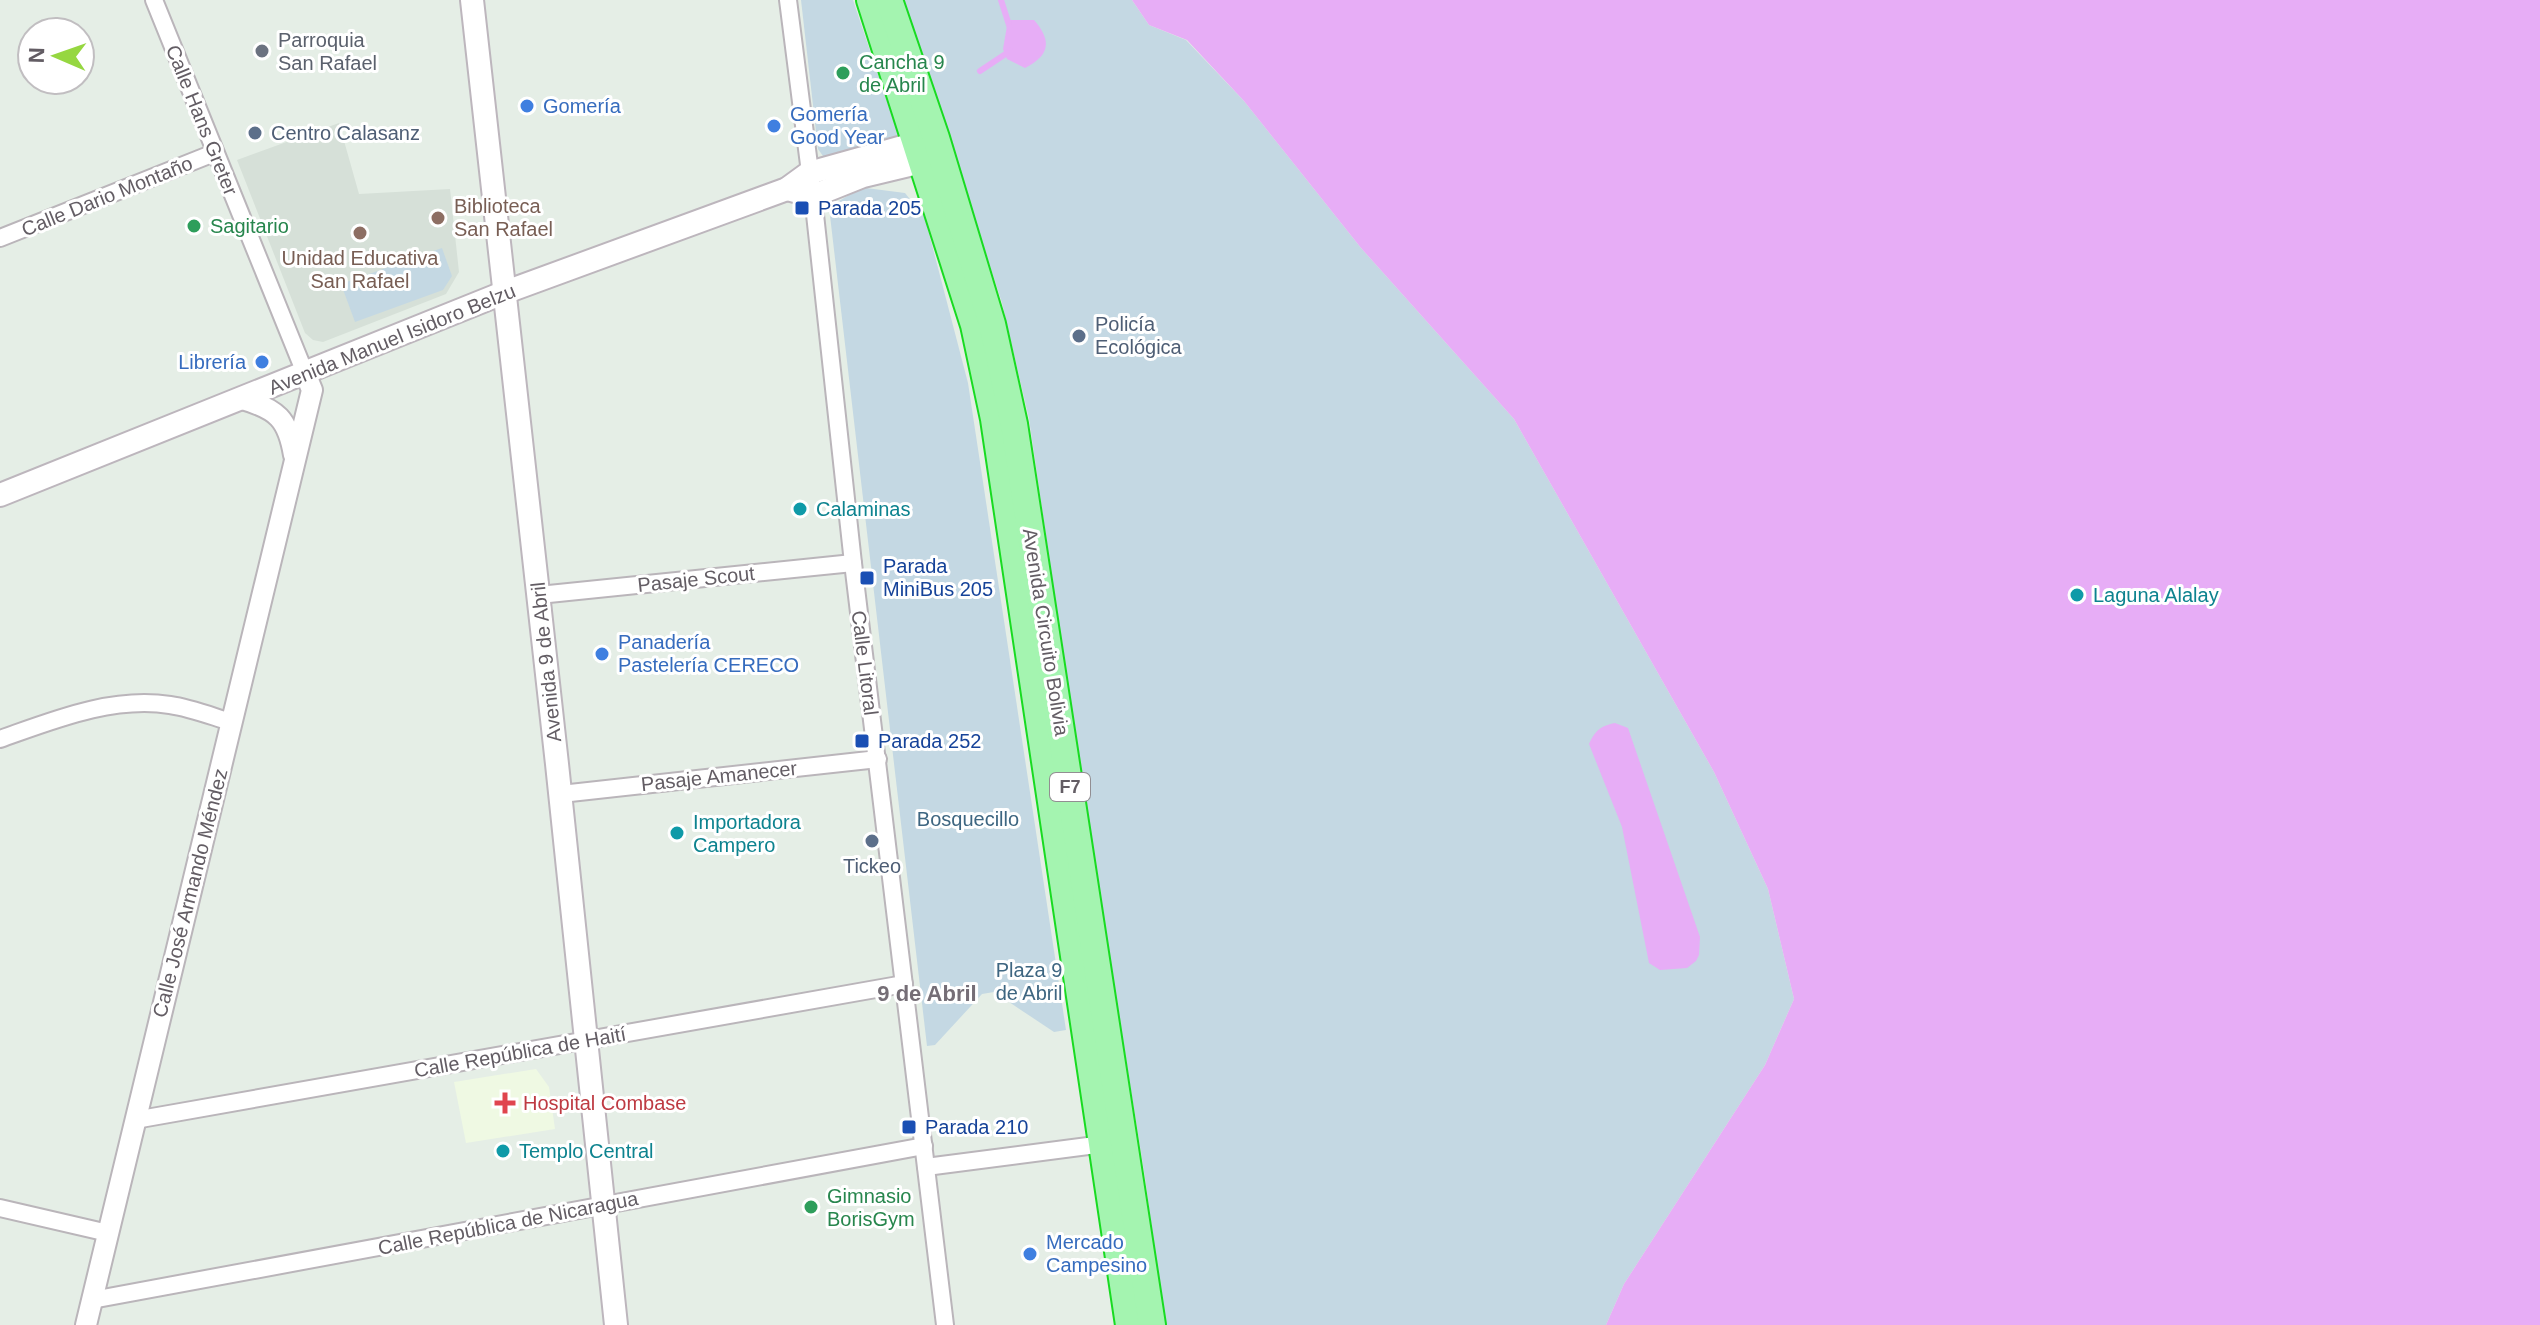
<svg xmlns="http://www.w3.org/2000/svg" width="2540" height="1325" font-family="Arial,sans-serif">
<rect width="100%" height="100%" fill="#e5eee6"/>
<path fill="#d6e0d8" d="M339,123l20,71 91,-5 9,83 -13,22 -123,48 -10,-2 -8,-7 -68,-173z"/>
<path fill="#eff9e3" d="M536,1069l13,18 6,42 -89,14 -12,-61z"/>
<g fill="#c4d8e3">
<path d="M801,0h52l46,137 -69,20 -7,-1 -5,-7z"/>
<path d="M904,0h228l17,25 37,15 58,61 117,147 153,171 200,353 54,117 26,110 -29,66 -141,219 -18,41h-441l-20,-147 -66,-414 -50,-345 -27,-116z"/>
<path d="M866,188l39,5 20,25 43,165 98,647 -12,2 -60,-40 -12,2 -47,51 -8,1 -98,-839 20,-12z"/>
<path d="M442,248l10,28 -9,14 -88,32 -14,-38z"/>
</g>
<g fill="#e7adf6">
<path d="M1132,0h1408v1325h-934l18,-41 141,-219 29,-66 -26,-110 -54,-117 -200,-353 -153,-171 -117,-147 -57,-61 -38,-15z"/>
<path d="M1008,20h26c18,21 16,35 -9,48l-18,-9 -4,-10z"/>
<path d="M1615,723l13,5 72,209 -1,18 -3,6 -9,7 -27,2 -11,-7 -27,-136 -33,-83c6,-13 11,-18 26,-21z"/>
</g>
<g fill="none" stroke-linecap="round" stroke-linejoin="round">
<g stroke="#e7adf6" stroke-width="6">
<path d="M1001,0l9,28"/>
<path d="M980,71l30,-20"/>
</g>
<g stroke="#bab5ba" stroke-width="20">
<g id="minor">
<path d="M154,0l151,373"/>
<path d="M788,0l25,196 40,367 92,762"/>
<path d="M0,238l214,-85"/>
<path d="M539,595l314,-32"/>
<path d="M0,739c54,-19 112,-43 170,-34 21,3 41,11 61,17"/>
<path d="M561,794l317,-35"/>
<path d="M135,1120l769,-136"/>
<path d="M926,1167l185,-24"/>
<path d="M0,1208l108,25"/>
<path d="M92,1300l832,-154"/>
</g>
</g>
<g stroke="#bab5ba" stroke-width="24">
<g id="tertiary">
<path d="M242,399c35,10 46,20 52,56"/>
<path d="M86,1325l226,-935 -7,-17"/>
</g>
</g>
<g stroke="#bdb6bd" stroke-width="26">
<g id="secondary">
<path d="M472,0l85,764 59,561"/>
<path d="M787,189l26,7 50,-20 75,-18"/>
<path d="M0,495l503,-202 284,-104 22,-16 122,-34"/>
</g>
</g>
<g stroke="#18db21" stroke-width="30">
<g id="trunk">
<path d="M870,0l104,325 20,94 135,906"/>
<path d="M889,0l47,138 56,186 22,100 138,901"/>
</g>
</g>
<use href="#minor" stroke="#fff" stroke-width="16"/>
<use href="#tertiary" stroke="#fff" stroke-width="20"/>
<use href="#secondary" stroke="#fff" stroke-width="22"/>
<use href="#trunk" stroke="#a4f4b0" stroke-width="26"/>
</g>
<circle fill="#6b7280" stroke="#fff" stroke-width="3" cx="262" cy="51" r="8"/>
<g fill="#2e9e5b" stroke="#fff" stroke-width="3">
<circle cx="843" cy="73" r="8"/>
<circle cx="194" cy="226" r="8"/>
<circle cx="811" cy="1207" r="8"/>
</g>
<g fill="#3f7fe0" stroke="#fff" stroke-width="3">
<circle cx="527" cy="106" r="8"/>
<circle cx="774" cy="126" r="8"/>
<circle cx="262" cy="362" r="8"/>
<circle cx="602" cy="654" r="8"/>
<circle cx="1030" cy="1254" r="8"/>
</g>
<g fill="#5c6f8a" stroke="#fff" stroke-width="3">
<circle cx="255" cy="133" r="8"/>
<circle cx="1079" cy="336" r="8"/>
<circle cx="872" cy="841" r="8"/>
</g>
<g fill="#1a4fb4" stroke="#fff" stroke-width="3">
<rect x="794" y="200" width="16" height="16" rx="4"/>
<rect x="859" y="570" width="16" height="16" rx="4"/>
<rect x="854" y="733" width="16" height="16" rx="4"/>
<rect x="901" y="1119" width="16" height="16" rx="4"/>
</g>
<g fill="#8d6e63" stroke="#fff" stroke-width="3">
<circle cx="438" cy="218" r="8"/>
<circle cx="360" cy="233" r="8"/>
</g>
<g fill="#0f9aa8" stroke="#fff" stroke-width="3">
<circle cx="800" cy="509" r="8"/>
<circle cx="2077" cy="595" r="8"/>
<circle cx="677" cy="833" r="8"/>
<circle cx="503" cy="1151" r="8"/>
</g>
<path fill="#e0444e" stroke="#fff" stroke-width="3" d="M501 1091h8v8h8v8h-8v8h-8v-8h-8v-8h8z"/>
<g text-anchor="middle" stroke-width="6" stroke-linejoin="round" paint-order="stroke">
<rect fill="#fff" stroke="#928e92" stroke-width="2" x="1050" y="773" width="40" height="28" rx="6"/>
<g font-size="18" font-weight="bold" fill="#635d64">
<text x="1070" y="793">F7</text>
</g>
<g font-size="20" fill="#5b616d" stroke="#fff" text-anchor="start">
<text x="278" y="47">Parroquia<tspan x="278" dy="23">San Rafael</tspan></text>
</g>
<g font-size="20" fill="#27864d" stroke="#fff" text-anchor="start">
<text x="859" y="69">Cancha 9<tspan x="859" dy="23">de Abril</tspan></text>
<text x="210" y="233">Sagitario</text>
<text x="827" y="1203">Gimnasio<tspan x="827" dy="23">BorisGym</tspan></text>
</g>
<g font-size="20" fill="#366cbe" stroke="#fff" text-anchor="start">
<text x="543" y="113">Gomería</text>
<text x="790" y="121">Gomería<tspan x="790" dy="23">Good Year</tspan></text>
<text x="246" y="369" text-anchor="end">Librería</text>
<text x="618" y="649">Panadería<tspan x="618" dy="23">Pastelería CERECO</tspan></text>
<text x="1046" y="1249">Mercado<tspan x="1046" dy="23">Campesino</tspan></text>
</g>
<g font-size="20" fill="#635d64" stroke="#fff">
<text transform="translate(202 120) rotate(68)" y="7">Calle Hans Greter</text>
<text transform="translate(107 196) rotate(-22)" y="7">Calle Dario Montaño</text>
<text transform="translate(392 339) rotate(-22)" y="7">Avenida Manuel Isidoro Belzu</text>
<text transform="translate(696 579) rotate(-6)" y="7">Pasaje Scout</text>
<text transform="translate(1046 632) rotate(81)" y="7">Avenida Circuito Bolivia</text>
<text transform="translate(546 662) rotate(-96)" y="7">Avenida 9 de Abril</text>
<text transform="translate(865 663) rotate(83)" y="7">Calle Litoral</text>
<text transform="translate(719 776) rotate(-6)" y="7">Pasaje Amanecer</text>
<text transform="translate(190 893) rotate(-76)" y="7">Calle José Armando Méndez</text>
<text transform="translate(520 1052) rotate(-10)" y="7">Calle República de Haití</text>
<text transform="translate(508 1223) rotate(-11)" y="7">Calle República de Nicaragua</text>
</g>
<g font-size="20" fill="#4e5e75" stroke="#fff" text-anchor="start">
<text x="271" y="140">Centro Calasanz</text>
<text x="1095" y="331">Policía<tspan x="1095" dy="23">Ecológica</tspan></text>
<text x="872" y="873" text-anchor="middle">Tickeo</text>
</g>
<g font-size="20" fill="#785e54" stroke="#fff" text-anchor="start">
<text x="454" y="213">Biblioteca<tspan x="454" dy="23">San Rafael</tspan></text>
<text x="360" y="265" text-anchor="middle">Unidad Educativa<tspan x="360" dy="23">San Rafael</tspan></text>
</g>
<g font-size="20" fill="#164399" stroke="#fff" text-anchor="start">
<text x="818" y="215">Parada 205</text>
<text x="883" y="573">Parada<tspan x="883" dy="23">MiniBus 205</tspan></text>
<text x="878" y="748">Parada 252</text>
<text x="925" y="1134">Parada 210</text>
</g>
<g font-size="20" fill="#0d838f" stroke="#fff" text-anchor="start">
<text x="816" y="516">Calaminas</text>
<text x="2093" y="602">Laguna Alalay</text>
<text x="693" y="829">Importadora<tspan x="693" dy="23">Campero</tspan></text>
<text x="519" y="1158">Templo Central</text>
</g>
<g font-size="20" fill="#3e6681" stroke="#fff">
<text x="968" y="826">Bosquecillo</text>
<text x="1029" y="977">Plaza 9<tspan x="1029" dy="23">de Abril</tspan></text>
</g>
<g font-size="20" fill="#be3a42" stroke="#fff" text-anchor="start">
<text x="523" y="1110">Hospital Combase</text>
</g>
<g font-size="22" font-weight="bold" fill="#756e76" stroke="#fff">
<text x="927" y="1001">9 de Abril</text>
</g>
</g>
<g transform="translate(56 56) rotate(272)"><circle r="38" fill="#ffffff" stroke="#c1bec1" stroke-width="2"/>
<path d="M0-6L14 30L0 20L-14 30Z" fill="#96d741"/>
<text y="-12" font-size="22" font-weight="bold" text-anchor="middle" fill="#635d64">N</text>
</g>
</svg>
